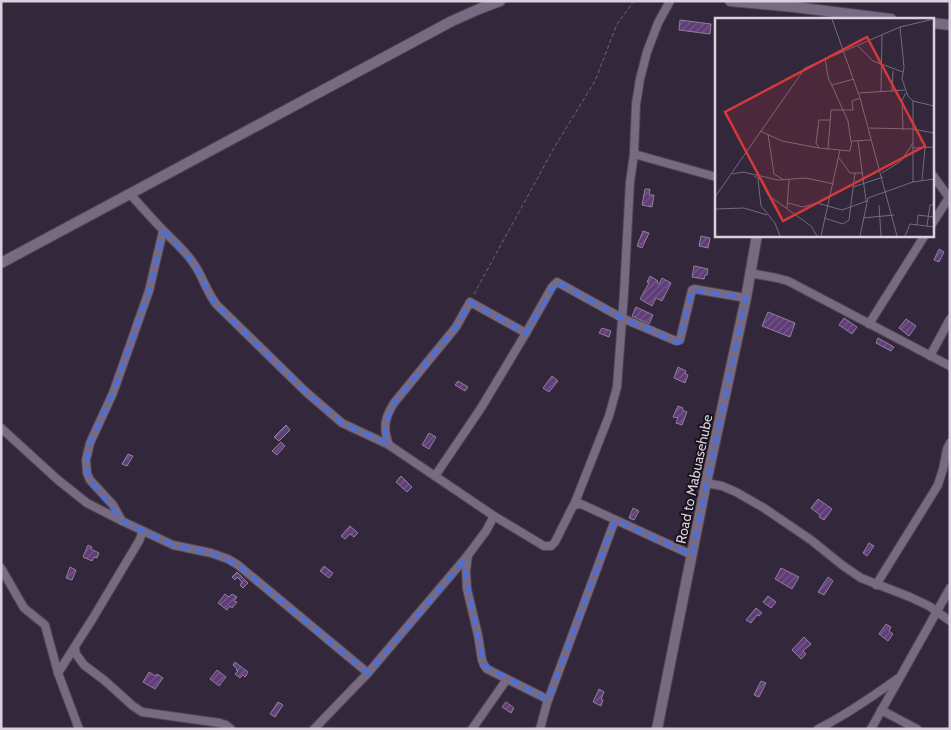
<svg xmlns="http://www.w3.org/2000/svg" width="951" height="730" font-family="Cabin,sans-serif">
<defs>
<pattern id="building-hatch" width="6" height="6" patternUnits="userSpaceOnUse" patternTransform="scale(1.25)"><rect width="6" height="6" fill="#603c78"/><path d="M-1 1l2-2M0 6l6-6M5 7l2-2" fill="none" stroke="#76578b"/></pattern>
</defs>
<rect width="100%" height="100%" fill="#33273b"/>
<g fill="url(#building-hatch)" stroke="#8e8198">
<path d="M680,20l31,4 -1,10 -31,-4z"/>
<path d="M645,189h5l-1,6h5l-2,12 -10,-2z"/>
<path d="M643,231l6,2 -7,15 -5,-2z"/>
<path d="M701,236l9,2 -2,10 -9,-2z"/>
<path d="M939,249l5,3 -5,10 -5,-2z"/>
<path d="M694,266l14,3 -1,6h-2l-1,4 -12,-2z"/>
<path d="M650,276l8,5 -1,2 2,1 3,-6 9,5 -9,18 -6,-3 -4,8 -12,-7 9,-16 -2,-1z"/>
<path d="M636,307l17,8 -4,9 -17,-8z"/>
<path d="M768,312l27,11 -5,14 -28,-11z"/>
<path d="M844,318l13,9 -5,7 -13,-9z"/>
<path d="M906,319l10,7 -7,10 -10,-8z"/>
<path d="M602,328l9,3 -2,6 -10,-4z"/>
<path d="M878,338l16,9 -3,4 -15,-8z"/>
<path d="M678,367l8,4 -1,3 3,1 -3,8 -11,-5z"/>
<path d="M552,376l6,5 -9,11 -6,-4z"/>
<path d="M458,381l10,6 -3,4 -10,-6z"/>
<path d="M678,406l5,2 -1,2 5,2 -5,13 -6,-2 2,-5 -5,-1z"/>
<path d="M286,425l4,5 -11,11 -5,-4z"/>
<path d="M429,433l7,4 -7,12 -7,-4z"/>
<path d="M281,442l4,4 -8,9 -5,-4z"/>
<path d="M128,454l5,2 -6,10 -5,-2z"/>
<path d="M401,476l11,11 -5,5 -11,-10z"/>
<path d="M818,499l14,10 -8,11 -5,-3 1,-2 -9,-7z"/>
<path d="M633,508l6,3 -5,9 -5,-2z"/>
<path d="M350,526l8,7 -4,4 -4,-3 -5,5 -4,-3z"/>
<path d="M869,543l5,3 -7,10 -4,-3z"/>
<path d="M88,545l4,2 -1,2 8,4 -2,5 -3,-1 -2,4 -9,-4z"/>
<path d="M324,566l9,7 -4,5 -9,-7z"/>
<path d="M70,567l6,3 -4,10 -6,-2z"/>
<path d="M781,568l18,9 -7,12 -17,-10z"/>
<path d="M237,572l11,11 -5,5 -3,-3 2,-3 -5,-5 -2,3 -3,-3z"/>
<path d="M828,577l5,4 -9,14 -6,-3z"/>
<path d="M225,594l4,3 3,-3 5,3 -3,4 3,1 -5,6 -2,-2 -3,4 -9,-7z"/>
<path d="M768,596l8,6 -5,6 -8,-6z"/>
<path d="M756,608l6,5 -3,3 -2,-1 -6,8 -5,-3z"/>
<path d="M886,624l5,3 -2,4 4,3 -5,7 -9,-7z"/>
<path d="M804,637l7,7 -8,7 3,3 -5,5 -9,-9z"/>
<path d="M235,662l13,10 -3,5 -2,-2 -3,3 -5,-4 3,-3 -2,-1 1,-1 -4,-4z"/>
<path d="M217,670l9,7 -7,9 -9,-7z"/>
<path d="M149,672l7,4 1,-2 6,4 -8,11 -12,-7z"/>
<path d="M761,681l5,2 -7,14 -5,-2z"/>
<path d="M599,689l5,3 -3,7 2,1 -2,6 -8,-4z"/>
<path d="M278,702l5,3 -8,12 -5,-3z"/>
<path d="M506,702l8,6 -3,5 -9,-6z"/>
</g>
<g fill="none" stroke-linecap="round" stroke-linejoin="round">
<g stroke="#4f4557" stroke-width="10">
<g id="street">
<path d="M634,154l82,23"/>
<path d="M932,174l18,25"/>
<path d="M130,194c11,12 21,24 32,35 11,12 23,21 32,35 9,13 13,29 23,41l89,87 36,31 47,22"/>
<path d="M932,224l18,-28"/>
<path d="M750,273l27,5 11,3 162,85"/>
<path d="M869,324l56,-89"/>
<path d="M526,333l-56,-31 -14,25 -62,76c-10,16 -11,25 -5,42l105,71 50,30h7l4,-4 17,-34 2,-3 7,-1 111,51"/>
<path d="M930,356l20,-37"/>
<path d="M1,428l57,52 29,23 35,18 51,24 38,8 17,6 10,6 130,108"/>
<path d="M435,476l46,-68 45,-75 26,-46 5,-5 65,36 54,23 4,-1 12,-50 2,-1 52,9"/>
<path d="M706,483l16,3 14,6 28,16 47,32 31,25 19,13 49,19 19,9 21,15"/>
<path d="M574,505l35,-89 8,-29 7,-94 6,-111 4,-28 2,-50 4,-25 7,-27 11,-29 12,-22"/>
<path d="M122,521l-9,-16 -23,-25 -3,-7 -1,-13 4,-17 23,-50 36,-102 14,-60"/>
<path d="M468,555l-2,16 1,18 11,46 4,25 2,5 3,4 58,29 3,2"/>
<path d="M1,568l23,40 21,17 13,48 21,56"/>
<path d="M876,585l62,-100 5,-16 4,-20 3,-6"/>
<path d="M75,648l1,6 8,11 20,15 29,26 9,6 78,11 6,2 5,4"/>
<path d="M58,673l35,-55 46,-77 4,-10"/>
<path d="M881,710l36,19"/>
<path d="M314,729l54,-56 100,-118 18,-24 8,-15"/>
<path d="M472,729l35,-50"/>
<path d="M540,729l7,-26 68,-183"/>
<path d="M818,729c28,-14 54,-32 79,-50"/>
<path d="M871,729l79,-141"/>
</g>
</g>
<g stroke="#4f4557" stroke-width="12">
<g id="secondary">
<path d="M730,1l64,6 97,12"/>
<path d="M932,23l18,2"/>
<path d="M1,263l451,-242 27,-12 21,-8"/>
<path d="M657,729l49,-246 40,-185 11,-63"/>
</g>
</g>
<path stroke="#706577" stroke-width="1" stroke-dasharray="4 2.5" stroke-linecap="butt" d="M474,294l80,-146 41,-67 22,-57 17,-23"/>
<use href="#street" stroke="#776a81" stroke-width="8"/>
<use href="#secondary" stroke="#776a81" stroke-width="10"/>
</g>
<path fill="none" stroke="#4c6fda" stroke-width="4" stroke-dasharray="10 6" stroke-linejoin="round" d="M163,231l31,33 20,39 92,89 36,31 45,20 -2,-16 9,-24 62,-76 14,-25 56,31 31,-51 65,36 57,25 13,-53 54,8 -54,257 -77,-35 -67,180 -64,-35 -21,-103 -95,111 -130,-108 -27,-12 -38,-8 -51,-24 -32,-41 -4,-13 4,-24 23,-50 36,-102z"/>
<g text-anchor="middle" stroke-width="4" stroke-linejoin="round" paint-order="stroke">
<g font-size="14" fill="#d9d1de" stroke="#18121b">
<text transform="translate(694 479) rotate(-78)" y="5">Road to Mabuasehube</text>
</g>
</g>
<g transform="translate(715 18)">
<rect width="219" height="219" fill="#33273b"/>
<path fill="none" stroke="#756b7c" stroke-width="1" d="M117,1l28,79 37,138M185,9l4,40 -2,12 6,17 5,5 21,5M142,27l16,16 30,11M110,40l3,19 20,44 3,21M117,67l22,-6M166,74l1,-57M177,74l1,-21M144,75l46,-3M198,83v81M115,102h-11l-3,23 3,5 31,3 2,-10 19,-1M154,110l43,1 22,4M188,112l-1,-30 4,-7M45,113l22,10 37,7M53,116l6,40 10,6M143,123l8,60M198,130l21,-1M113,131l3,-39h22l-1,-9 8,-3M124,140l11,15h13M167,155l19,-12 12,-18M17,156l11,-2 35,8 28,-2 28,6M39,158l7,4 7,15 43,31 6,10M43,161l3,27 14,17 5,13M207,162l3,-32M138,169l30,-10M0,179l90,-129 95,-41 34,-8M73,185l15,4 14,-4 25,7 25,-9M164,187l2,31M72,190l2,-28M0,191l29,-1 23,7M109,200l19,6 6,-4 6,-47M148,200l31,-3M202,207l1,-10 16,2M212,208l3,-21h4M106,218l19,-86M145,218l8,-38 45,-16 21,-3M190,218l5,-12 24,3"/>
<path fill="#d6393a" fill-opacity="0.15" stroke="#d6393a" stroke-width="2.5" d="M152,19l58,109 -142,75 -58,-109z"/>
<rect width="219" height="219" fill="none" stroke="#d9d1de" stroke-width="2.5"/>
</g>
<rect width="951" height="730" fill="none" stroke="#d9d1de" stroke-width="5"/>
</svg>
